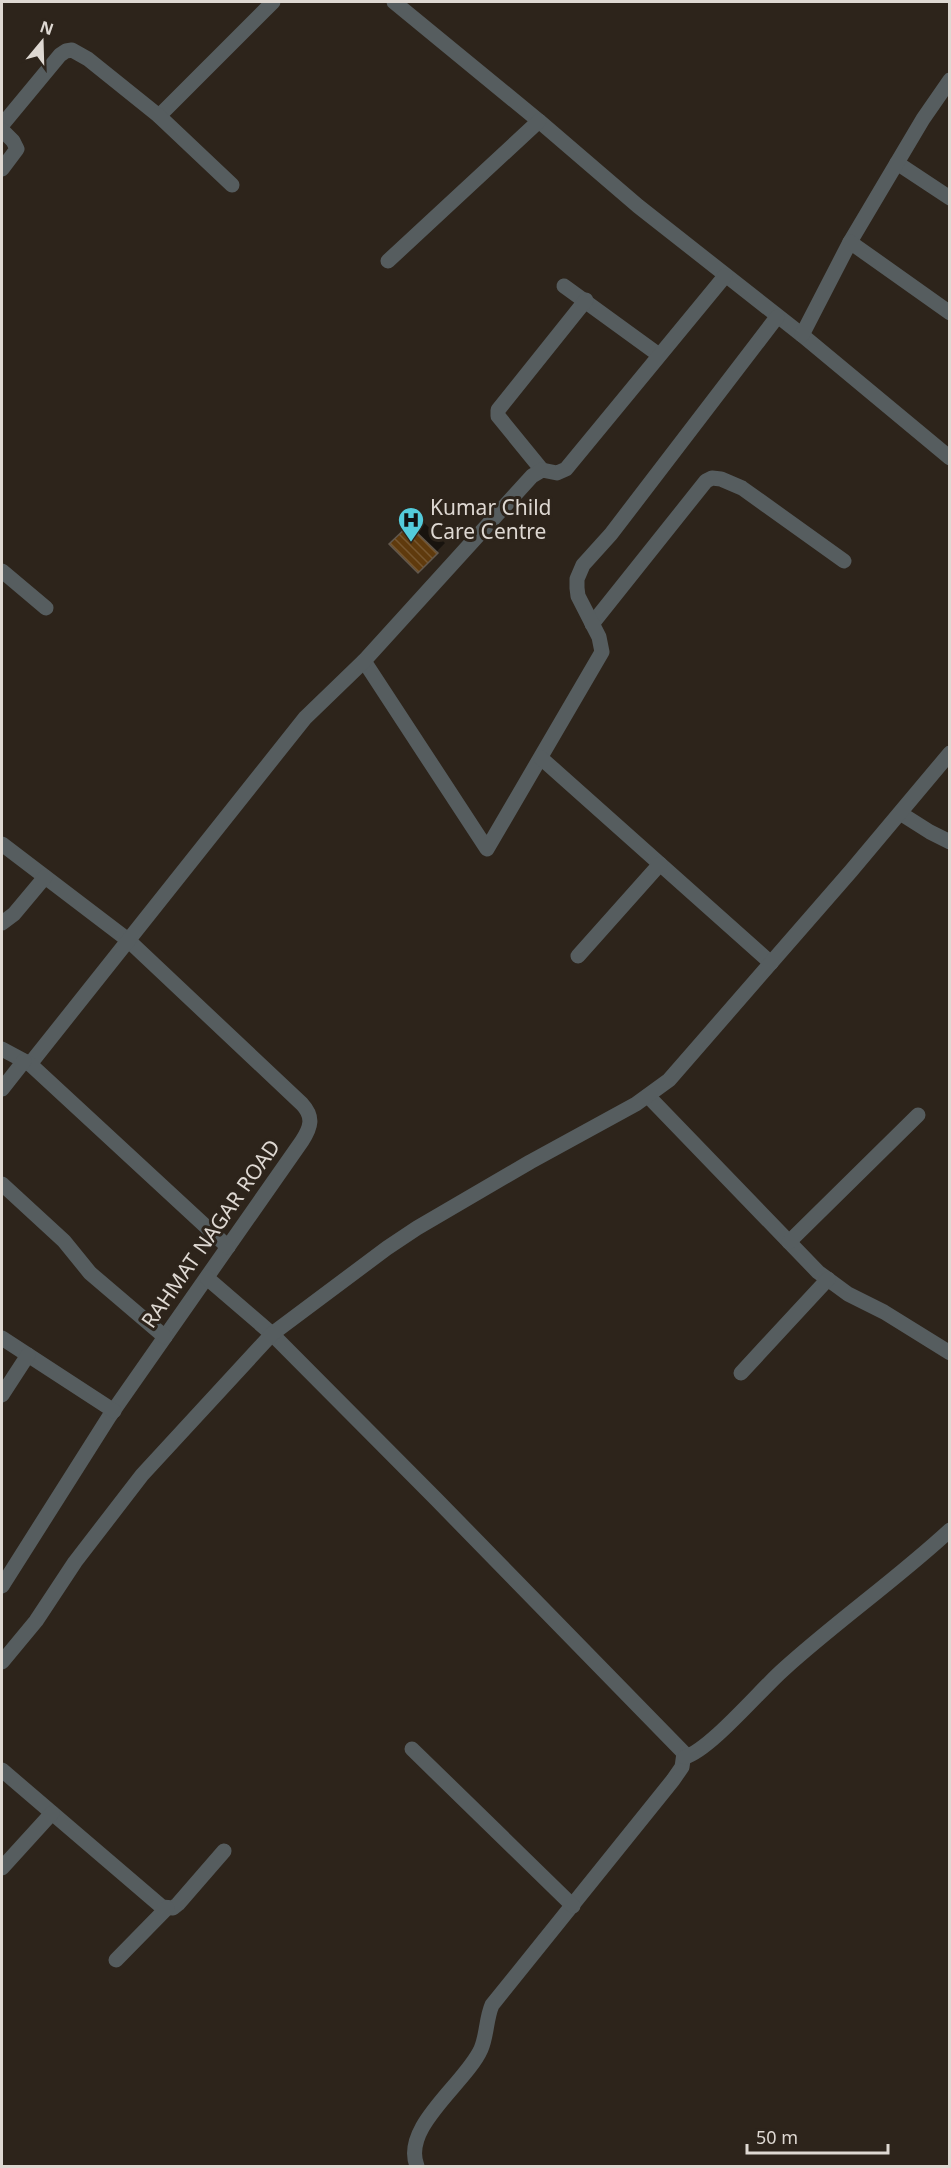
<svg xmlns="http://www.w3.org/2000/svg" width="951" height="2168" font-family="'Noto Sans',sans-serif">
<defs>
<pattern id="building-back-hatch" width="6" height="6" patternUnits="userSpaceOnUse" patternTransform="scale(1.5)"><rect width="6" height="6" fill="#5f3a0d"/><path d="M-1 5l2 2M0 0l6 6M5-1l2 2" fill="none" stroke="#76562f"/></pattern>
</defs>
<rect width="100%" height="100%" fill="#2d241b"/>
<path fill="#0007" d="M418,517l27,26 -27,28 -27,-27z"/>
<path fill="url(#building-back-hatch)" stroke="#62584d" stroke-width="1.5" d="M409,525l29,28 -20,20 -29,-29z"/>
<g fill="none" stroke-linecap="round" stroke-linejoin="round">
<g stroke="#565d5f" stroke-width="15">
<path d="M394,2l145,119 99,85 164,129 148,123"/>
<path d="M159,116l114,-114"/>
<path d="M2,125l58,-70 6,-4 6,-1 16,9 71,57 73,69"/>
<path d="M2,130l11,11 4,8 -15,20"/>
<path d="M897,163l53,35"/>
<path d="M850,242l73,-123 27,-39"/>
<path d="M388,261l151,-140"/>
<path d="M564,286l95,69"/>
<path d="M802,335l48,-93 100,71"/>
<path d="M542,470l-44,-54v-6l88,-110"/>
<path d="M2,571l44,37"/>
<path d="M592,624l114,-143 6,-3 9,1 21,9 102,73"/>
<path d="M364,661l123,188 115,-197 -3,-15 -21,-41 -1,-8v-9l6,-14 28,-31 166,-217"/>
<path d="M541,758l230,205"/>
<path d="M900,813l30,19 20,10"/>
<path d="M2,844l126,96 174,164c12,13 9,23 0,37l-193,276 -107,169"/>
<path d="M2,923l12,-9 31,-37"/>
<path d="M578,956l82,-92"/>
<path d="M2,1049l28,15 275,-346 59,-57 168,-185 10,-6 15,3 9,-4 159,-193"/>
<path d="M30,1064l198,183"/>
<path d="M2,1089l22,-28"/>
<path d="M648,1096l170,176 30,22 36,18 66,41"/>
<path d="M2,1184l62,57 26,32 75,64"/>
<path d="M789,1242l129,-127"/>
<path d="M207,1278l65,56 164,165 248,254 -2,14 -9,13 -181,225c-6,14 -5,30 -11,44 -15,34 -80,78 -64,117"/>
<path d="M2,1338l112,73"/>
<path d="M741,1373l87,-94"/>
<path d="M2,1395l26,-40"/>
<path d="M2,1662l34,-41 39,-59 67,-87 130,-141 115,-86 30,-20 113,-66 106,-58 33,-24 182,-209 99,-118"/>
<path d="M412,1749l161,157"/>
<path d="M685,1757c25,-7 76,-68 99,-88 53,-48 113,-90 166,-139"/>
<path d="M2,1770l160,137 11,1 5,-4 46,-53"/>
<path d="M2,1868l50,-55"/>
<path d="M116,1960l51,-52"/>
</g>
</g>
<defs>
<g id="hospital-pin" transform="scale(1.35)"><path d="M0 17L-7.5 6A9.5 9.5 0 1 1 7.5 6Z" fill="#53cbdb" stroke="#2d241b"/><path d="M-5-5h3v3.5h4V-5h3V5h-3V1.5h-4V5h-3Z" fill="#111"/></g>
</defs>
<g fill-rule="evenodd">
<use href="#hospital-pin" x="411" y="520"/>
</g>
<g text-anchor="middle" stroke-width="6" stroke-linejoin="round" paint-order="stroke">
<g font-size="21" fill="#ded8d2" stroke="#2d241b" text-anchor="start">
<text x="430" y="515">Kumar Child<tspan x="430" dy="24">Care Centre</tspan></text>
</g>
<g font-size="21" fill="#ded8d2" stroke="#2d241b">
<text transform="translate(211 1234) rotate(-55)" y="7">RAHMAT NAGAR ROAD</text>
</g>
</g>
<rect width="951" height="2168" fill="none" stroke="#ded8d2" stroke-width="6"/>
<g transform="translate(42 42) rotate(19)" stroke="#2d241b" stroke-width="4.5" paint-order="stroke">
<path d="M0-4.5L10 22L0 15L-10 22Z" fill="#ded8d2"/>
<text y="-9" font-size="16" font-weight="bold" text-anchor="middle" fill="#ded8d2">N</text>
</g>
<path d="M747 2144v9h141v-9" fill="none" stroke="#ded8d2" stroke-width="3"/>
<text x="756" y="2144" font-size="18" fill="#ded8d2" stroke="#2d241b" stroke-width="4.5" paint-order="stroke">50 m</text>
</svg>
